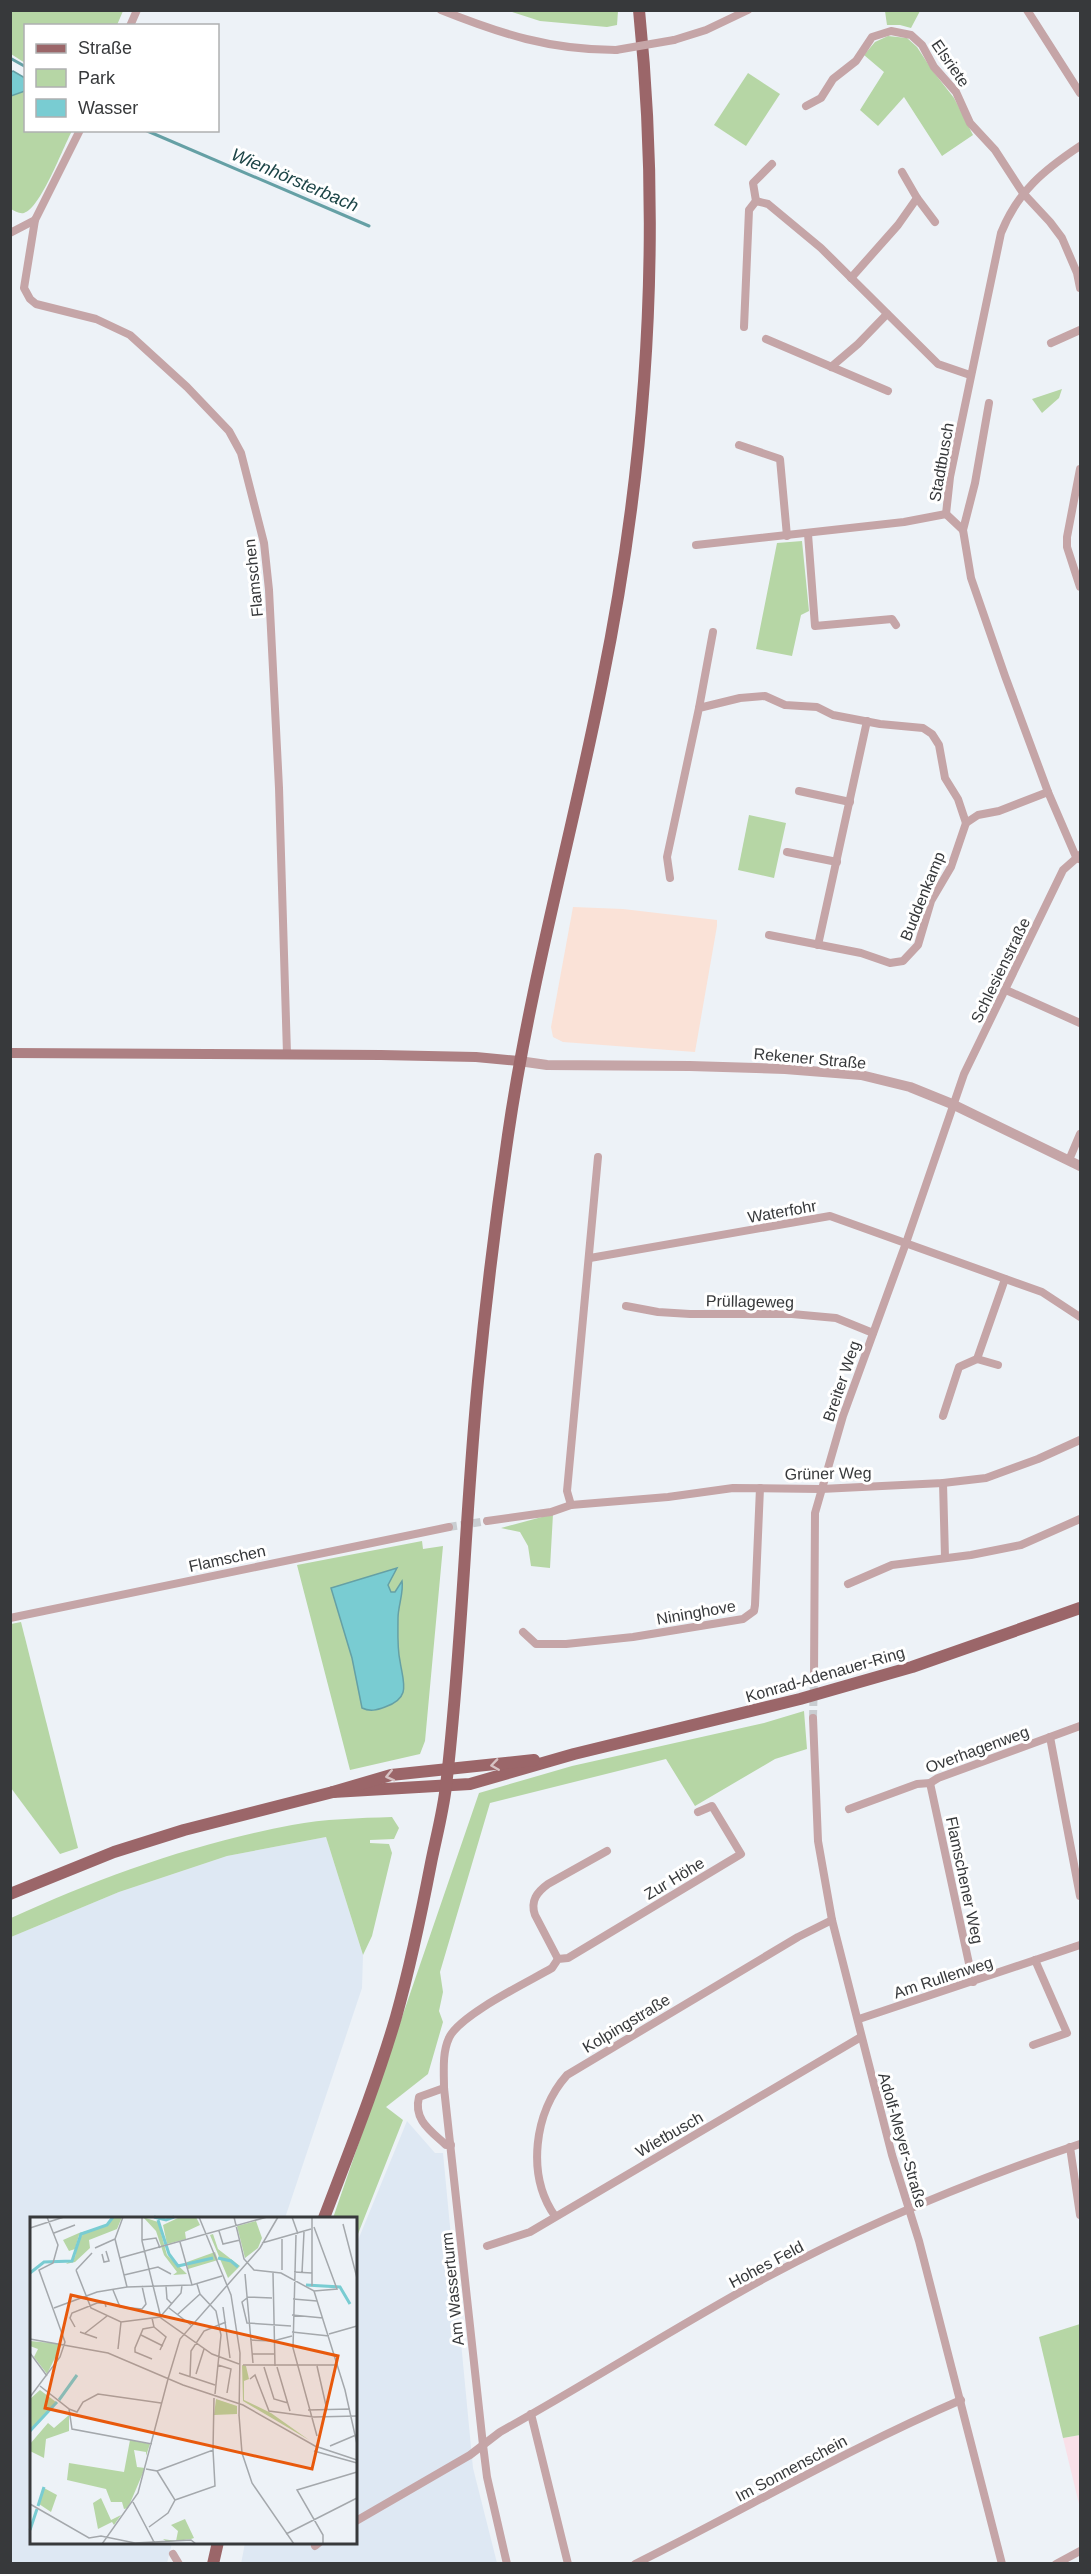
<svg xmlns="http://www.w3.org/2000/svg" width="1091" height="2574" font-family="Helvetica,sans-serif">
<rect width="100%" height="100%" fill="#edf2f7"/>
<path fill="#fae2d7" d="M573,907l50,2 94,11v6l-22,126 -132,-10 -10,-5 -2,-10z"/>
<g fill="#dee8f3">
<path d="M326,1837l37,118 -1,33 -77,230h-253v324l140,1 -5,20 -156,1v-627l108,-45 108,-36z"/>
<path d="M407,2121l28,32h8l30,315 24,95 -256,1 4,-21 111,-1v-297z"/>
</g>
<path fill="#f9e0e8" d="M1080,2435v73l-17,-70z"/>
<g fill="#b6d6a5">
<path d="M11,10h112v1l-6,14 -91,1 -1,37 -14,-9z"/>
<path d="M509,11h109l-1,14 -10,2 -67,-6z"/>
<path d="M885,11v-1l35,1 -9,17 -11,-3h-13z"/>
<path d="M888,36l19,2 10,9 15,23 22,28 19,37 -31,21 -38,-59 -26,29 -18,-16 24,-38 -20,-17 11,-13z"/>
<path d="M748,73l32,21 -34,52 -32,-21z"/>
<path d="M25,91l1,39 46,1c-9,16 -31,77 -48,82 -5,1 -9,-2 -13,-4l-1,-113z"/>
<path d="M1062,389l-3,9 -17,15 -10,-14z"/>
<path d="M802,541l7,70 -8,4 -9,41 -36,-7 21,-106z"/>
<path d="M749,815l37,8 -12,55 -36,-8z"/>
<path d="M553,1514l-3,54 -19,-2 -3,-20 -8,-14 -19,-4z"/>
<path d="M422,1541l1,8 20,-3 -18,195 -5,13 -70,16 -53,-205z"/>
<path d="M21,1622l57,226 -18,6 -49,-66v-164z"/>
<path d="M804,1711l3,38 -32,10 -80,47 -29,-47 -176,44 -50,169 3,20 -4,19 4,11 -15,52 -42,33 17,13 -47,119v-21h-23l146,-425 93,-27 192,-43z"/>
<path d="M392,1817l7,11 -5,11 -24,1v3l19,1 3,9 -20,83 -9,19 -37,-118 -99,19 -108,36 -108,45v-19c89,-41 184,-75 281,-93 32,-6 67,-7 100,-8z"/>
<path d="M1080,2324v111l-17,3 -24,-101z"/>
</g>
<g fill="#79ccd2" stroke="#65a0a5" stroke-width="1.5">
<path d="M13,71l12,7v13l-14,5v-24z"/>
<path d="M397,1568l-9,17 3,7h4l7,-11c2,11 -4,25 -4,37 0,14 -1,29 2,43 3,21 12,37 -15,46 -8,3 -15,5 -23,1l-10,-50 -21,-70z"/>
</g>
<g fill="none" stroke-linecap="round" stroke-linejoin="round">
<g stroke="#65a0a5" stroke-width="3">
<path d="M10,58l16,9"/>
<path d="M145,130l224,96"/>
</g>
<g stroke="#c9cdd1" stroke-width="8" stroke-dasharray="8 4" stroke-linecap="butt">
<path d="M449,1527l38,-6"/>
<path d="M813,1718l1,-40"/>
</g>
<g stroke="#c5a5a7" stroke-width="8">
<path d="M441,10c60,24 109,40 175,40"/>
<path d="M1027,10l53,83"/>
<path d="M130,26l7,-16"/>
<path d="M674,40l32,-10 42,-20"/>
<path d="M806,106l15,-8 12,-19 23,-18 16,-24 19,-6 20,4 11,10 12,22 22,25 14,31 25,27 28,43 27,29 12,16 15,35 3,15"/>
<path d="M917,198l18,24"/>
<path d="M756,201l12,3 53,44 117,116 32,11"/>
<path d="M756,201l-3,-18 19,-19"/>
<path d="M35,220l-11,68 6,11 6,5 60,15 34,16 57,52 42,44 12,22 23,90 5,47 10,198 8,266"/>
<path d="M10,233l25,-13 45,-90"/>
<path d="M851,278l47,-53 19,-27 -15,-26"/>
<path d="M744,327l5,-117 7,-9"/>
<path d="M766,339l122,52"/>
<path d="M1051,343l29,-13"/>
<path d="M831,367l27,-23 29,-30"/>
<path d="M739,445l41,14 7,77"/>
<path d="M1080,469l-13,68v10l13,40"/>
<path d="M946,514l4,-37 51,-244c17,-42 43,-63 79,-87"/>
<path d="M946,514l17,16 8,48 34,98 43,116 28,65 3,2"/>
<path d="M963,530l12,-47 14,-80"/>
<path d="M808,534l7,92 77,-7 4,6"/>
<path d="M696,545l208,-23 42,-8"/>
<path d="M699,708l14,-76"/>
<path d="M799,791l51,11"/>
<path d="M787,852l50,10"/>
<path d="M670,878l-3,-21 32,-149 41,-10 25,-2 20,9 32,2 16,8 47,9 43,4 9,6 7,11 6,33 13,21 8,24 12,-8 21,-4 49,-19"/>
<path d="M769,935l92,18 29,10 13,-2 15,-16 13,-44 20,-34 15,-44"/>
<path d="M818,945l49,-224"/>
<path d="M1006,990l74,33"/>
<path d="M1069,1160l11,-26"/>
<path d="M590,1258l240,-42 212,76 38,25"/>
<path d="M626,1306l32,6 32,2h102l44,4 37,15"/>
<path d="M977,1359l21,6"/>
<path d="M943,1416l16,-49 18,-8 28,-80"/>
<path d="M943,1483l2,74"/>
<path d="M571,1505l-4,-14 31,-334"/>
<path d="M487,1521l64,-9 20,-7 97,-8 65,-9 88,1 122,-6 43,-5 52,-19 42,-19"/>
<path d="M848,1584l44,-19 79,-10 50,-10 59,-26"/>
<path d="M10,1618l439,-91"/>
<path d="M523,1632l13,12h30l67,-7 110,-18 11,-8 1,-6 5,-117"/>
<path d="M814,1678l1,-165 28,-97 63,-173 58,-169 99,-204 17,-15"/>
<path d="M813,1718l5,123 14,79 60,235 27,86 83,323"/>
<path d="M1050,1737l30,159"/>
<path d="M930,1783l43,199"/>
<path d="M849,1809l68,-25 13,-1 8,-5 142,-52"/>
<path d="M558,1959l-23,-44c-5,-14 2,-23 13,-31l59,-33"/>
<path d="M859,2019l221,-74"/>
<path d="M1033,2045l34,-12 -32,-73"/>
<path d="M444,2088l-25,9c-6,23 12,34 27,48h5"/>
<path d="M1070,2147l10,68"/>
<path d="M555,2216c-29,-41 -21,-104 12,-141l231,-138 34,-17"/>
<path d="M487,2246l43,-14 331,-195"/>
<path d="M531,2414l37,150"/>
<path d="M356,2521l114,-66 30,-23c90,-50 177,-106 267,-155 101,-54 206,-97 313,-133"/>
<path d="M315,2546l5,-4"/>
<path d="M173,2554l6,10"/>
<path d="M507,2564l-20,-87 -4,-32 -39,-357c0,-16 -2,-35 5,-50 10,-23 79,-56 103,-70l6,-9 10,-1 173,-104 -29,-48 -14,6"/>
<path d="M635,2564c109,-54 214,-116 326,-164"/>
<path d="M1056,2564l24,-13"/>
</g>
<path stroke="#c5a5a7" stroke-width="10" d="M519,1061l28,4 143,1 95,3 76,6 49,12 42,17 128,62"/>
<path stroke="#ad8083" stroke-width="10" d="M10,1053l371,2 95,2 43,4"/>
<g stroke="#9b6669" stroke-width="12">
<path d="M333,1792l137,-8 104,-30 226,-55 112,-32 168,-59"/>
<path d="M10,1894l104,-42 70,-22 149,-38 58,-17 143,-15"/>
<path d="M324,2218c25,-66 52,-133 72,-201 14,-50 25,-102 35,-154 5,-25 12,-51 15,-77 16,-135 19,-270 32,-405 8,-82 18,-164 30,-246 22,-152 64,-301 94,-452 45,-220 60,-448 37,-673"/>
<path d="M213,2564l5,-22"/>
</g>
<path stroke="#c5a5a7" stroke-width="8" d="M616,50l58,-10"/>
</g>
<defs><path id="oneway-chevron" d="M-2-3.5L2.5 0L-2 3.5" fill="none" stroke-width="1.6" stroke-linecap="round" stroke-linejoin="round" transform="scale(1.5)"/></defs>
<g stroke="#d7c2c3">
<use href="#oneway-chevron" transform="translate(495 1765) rotate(172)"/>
<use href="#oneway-chevron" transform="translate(390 1776) rotate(167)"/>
</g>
<g text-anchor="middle" stroke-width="6" stroke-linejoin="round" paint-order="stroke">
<g font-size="16" fill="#37393b" stroke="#fff">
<text transform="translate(951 63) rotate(55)" y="6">Elsriete</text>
<text transform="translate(941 462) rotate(-80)" y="6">Stadtbusch</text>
<text transform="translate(253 578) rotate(-96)" y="6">Flamschen</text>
<text transform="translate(922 896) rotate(-68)" y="6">Buddenkamp</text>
<text transform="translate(1000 970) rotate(-64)" y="6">Schlesienstraße</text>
<text transform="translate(810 1058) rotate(5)" y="6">Rekener Straße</text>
<text transform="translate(782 1211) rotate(-10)" y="6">Waterfohr</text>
<text transform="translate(750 1301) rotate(1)" y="6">Prüllageweg</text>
<text transform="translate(841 1381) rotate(-71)" y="6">Breiter Weg</text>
<text transform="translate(828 1473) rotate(-1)" y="6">Grüner Weg</text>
<text transform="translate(227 1558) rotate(-12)" y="6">Flamschen</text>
<text transform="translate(696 1612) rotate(-10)" y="6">Nininghove</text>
<text transform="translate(825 1674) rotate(-16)" y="6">Konrad-Adenauer-Ring</text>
<text transform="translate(977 1749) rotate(-20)" y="6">Overhagenweg</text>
<text transform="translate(674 1878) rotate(-31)" y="6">Zur Höhe</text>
<text transform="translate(965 1880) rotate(78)" y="6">Flamschener Weg</text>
<text transform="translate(943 1977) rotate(-18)" y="6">Am Rullenweg</text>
<text transform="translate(626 2023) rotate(-31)" y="6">Kolpingstraße</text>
<text transform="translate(669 2134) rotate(-30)" y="6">Wietbusch</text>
<text transform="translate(903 2140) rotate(74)" y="6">Adolf-Meyer-Straße</text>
<text transform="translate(766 2264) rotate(-28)" y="6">Hohes Feld</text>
<text transform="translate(452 2289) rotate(-96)" y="6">Am Wasserturm</text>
<text transform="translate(791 2468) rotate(-28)" y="6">Im Sonnenschein</text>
</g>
<g font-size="18" font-style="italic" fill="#1d4547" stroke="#fff">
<text transform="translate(295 180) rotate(23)" y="6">Wienhörsterbach</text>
</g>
</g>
<g transform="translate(30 2217)">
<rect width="327" height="327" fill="#edf2f7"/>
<path d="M83,0h9l-5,12 -28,11 1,8 -15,14 -9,2 9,-7 3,-17 7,-8 -6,3 -4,14 -6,2 -6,-11 16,-7 28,-7zM113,0l15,5 9,33 20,19 -14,1 4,-3 -13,-17 -8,-24zM150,0h16l4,8 -15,7 1,7 -19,5 -4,-19zM226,4l6,17 -4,10 -13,10 -8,-32zM183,17l5,15 22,17 -12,12 -18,-43zM185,35l3,8 -30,9 -1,-7zM0,124l32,3 -15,30 -13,-17 4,-8 -8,-3zM212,148l4,1 3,13 -5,2v19l27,13 38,27 -66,-39zM10,173l16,12 -26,29v-32zM186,182l21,7v8l-23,1zM39,198v16l-23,8 -2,19 -14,-7v-7l18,-21 6,5zM100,223l20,4 -4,12v-4l-12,-2 3,17 8,1 -17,40 -4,1 -2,-7h-11l-5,-13 -39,-9 2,-17 55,9zM14,271l13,7 -6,17 -12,-8zM71,281l10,22 10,-5 -7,10 -2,-3 -14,7 -5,-26zM155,302l9,19 -3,1 -15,2 -9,1 -4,-3 13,2 2,-10 -7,-6z" fill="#b6d6a5"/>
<path fill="none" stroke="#79ccd2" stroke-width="3" d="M124,0l12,3 8,-3M128,3l11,34 9,12 35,-8M188,41l13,3 7,6M0,56l14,-11 28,-1 9,-27 26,-9 6,-8M276,68l34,2 10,17M29,183l18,-25M0,214l27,-29M8,289l6,-19M0,313l7,-21"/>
<path fill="none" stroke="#a4a8ac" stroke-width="1.5" d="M112,0v24l19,77 51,36 27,10M169,0l32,78 9,58 -1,63M204,0l10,42 10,11 27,3 33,18 23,-2 -23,-62M262,0l6,17M313,7l14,54M0,11l34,-11M189,14l4,13 17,-4M24,16l21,-8M266,18l-3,113 24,88M85,22l12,48M85,22l8,-22M112,23l14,-2 4,10M150,25l12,43M232,26l49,-14M65,31l20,-9M72,37l2,8 5,-1 -3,-10M90,41l147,-41M46,53l15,38 30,14 39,-5 21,-24 1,-8M46,53l16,-17M252,53v-31M264,55l18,1M243,56l2,93M272,56l2,-41M215,57l8,89M94,58l34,-8 13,7M167,67l3,10 16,17 5,24 -6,59M136,69l1,13 5,5M282,69v-69M83,73l7,17 22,2 4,-5 -4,-18M284,74l31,99 12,54M217,80l25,1M217,81l-5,4 5,21 44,3M263,82l24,2M193,90l7,51M24,91l43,-16 30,-5 65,-2 30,-9M139,91l22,17M147,98l23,-21M262,98l31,3M45,110l-5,-9 2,-5 25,-10h8l1,4M124,110l12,10 -6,13M50,115l17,6M262,115l37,4M54,117l23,-18M299,117l28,-8M111,118l22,11M0,122l78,14 75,32 60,20 72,41 42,14M220,123l23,1 19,-5M88,132l3,-27M0,136l17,23M222,137h22M122,142l-17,-7v-4l8,-19 11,-2 -2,-9M188,148l13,4 -4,24M213,148h95M287,149l10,44M234,150l10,32 14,4M247,150l13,44M149,156l36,12M166,157l8,-25M160,160l1,-26 13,-20 22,-9M138,162l12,-40 80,-91 18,-31M220,162l5,-4 14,36 45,6 43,-1M10,169l29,23 3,20 80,15M0,180l30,-40 5,-15 -26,-72 14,-7 5,-18 -11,-28M39,192l8,3 6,-10 15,-8 63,9M278,193l42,-1M209,198l3,38 10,30 42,61M300,229l26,-11M183,233l1,-52M284,234l43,12M116,252l11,2 18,29 -7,13 -19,14M127,254l56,-21 2,36 -40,14M103,285l22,42M0,287l59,34 12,-2 34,7 56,-3 5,4M256,317l71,-36M72,327l36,-51 30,-114M293,327v-9l-26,-45 60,-18"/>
<path fill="#e8590c" fill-opacity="0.15" stroke="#e8590c" stroke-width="3" d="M41,78l267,61 -26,113 -267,-61z"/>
<rect width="327" height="327" fill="none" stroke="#37393b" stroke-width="3"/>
</g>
<rect width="1091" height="2574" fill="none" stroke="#37393b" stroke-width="24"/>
<rect x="24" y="24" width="195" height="108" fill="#ffffff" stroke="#afb0b1" stroke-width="1.5"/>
<rect x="36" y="44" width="30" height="9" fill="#9b6669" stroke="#afb0b1" stroke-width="1.5"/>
<text x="78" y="54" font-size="18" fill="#37393b">Straße</text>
<rect x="36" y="69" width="30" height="18" fill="#b6d6a5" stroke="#afb0b1" stroke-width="1.5"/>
<text x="78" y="84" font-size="18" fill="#37393b">Park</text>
<rect x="36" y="99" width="30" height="18" fill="#79ccd2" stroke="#afb0b1" stroke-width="1.5"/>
<text x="78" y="114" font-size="18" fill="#37393b">Wasser</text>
</svg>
